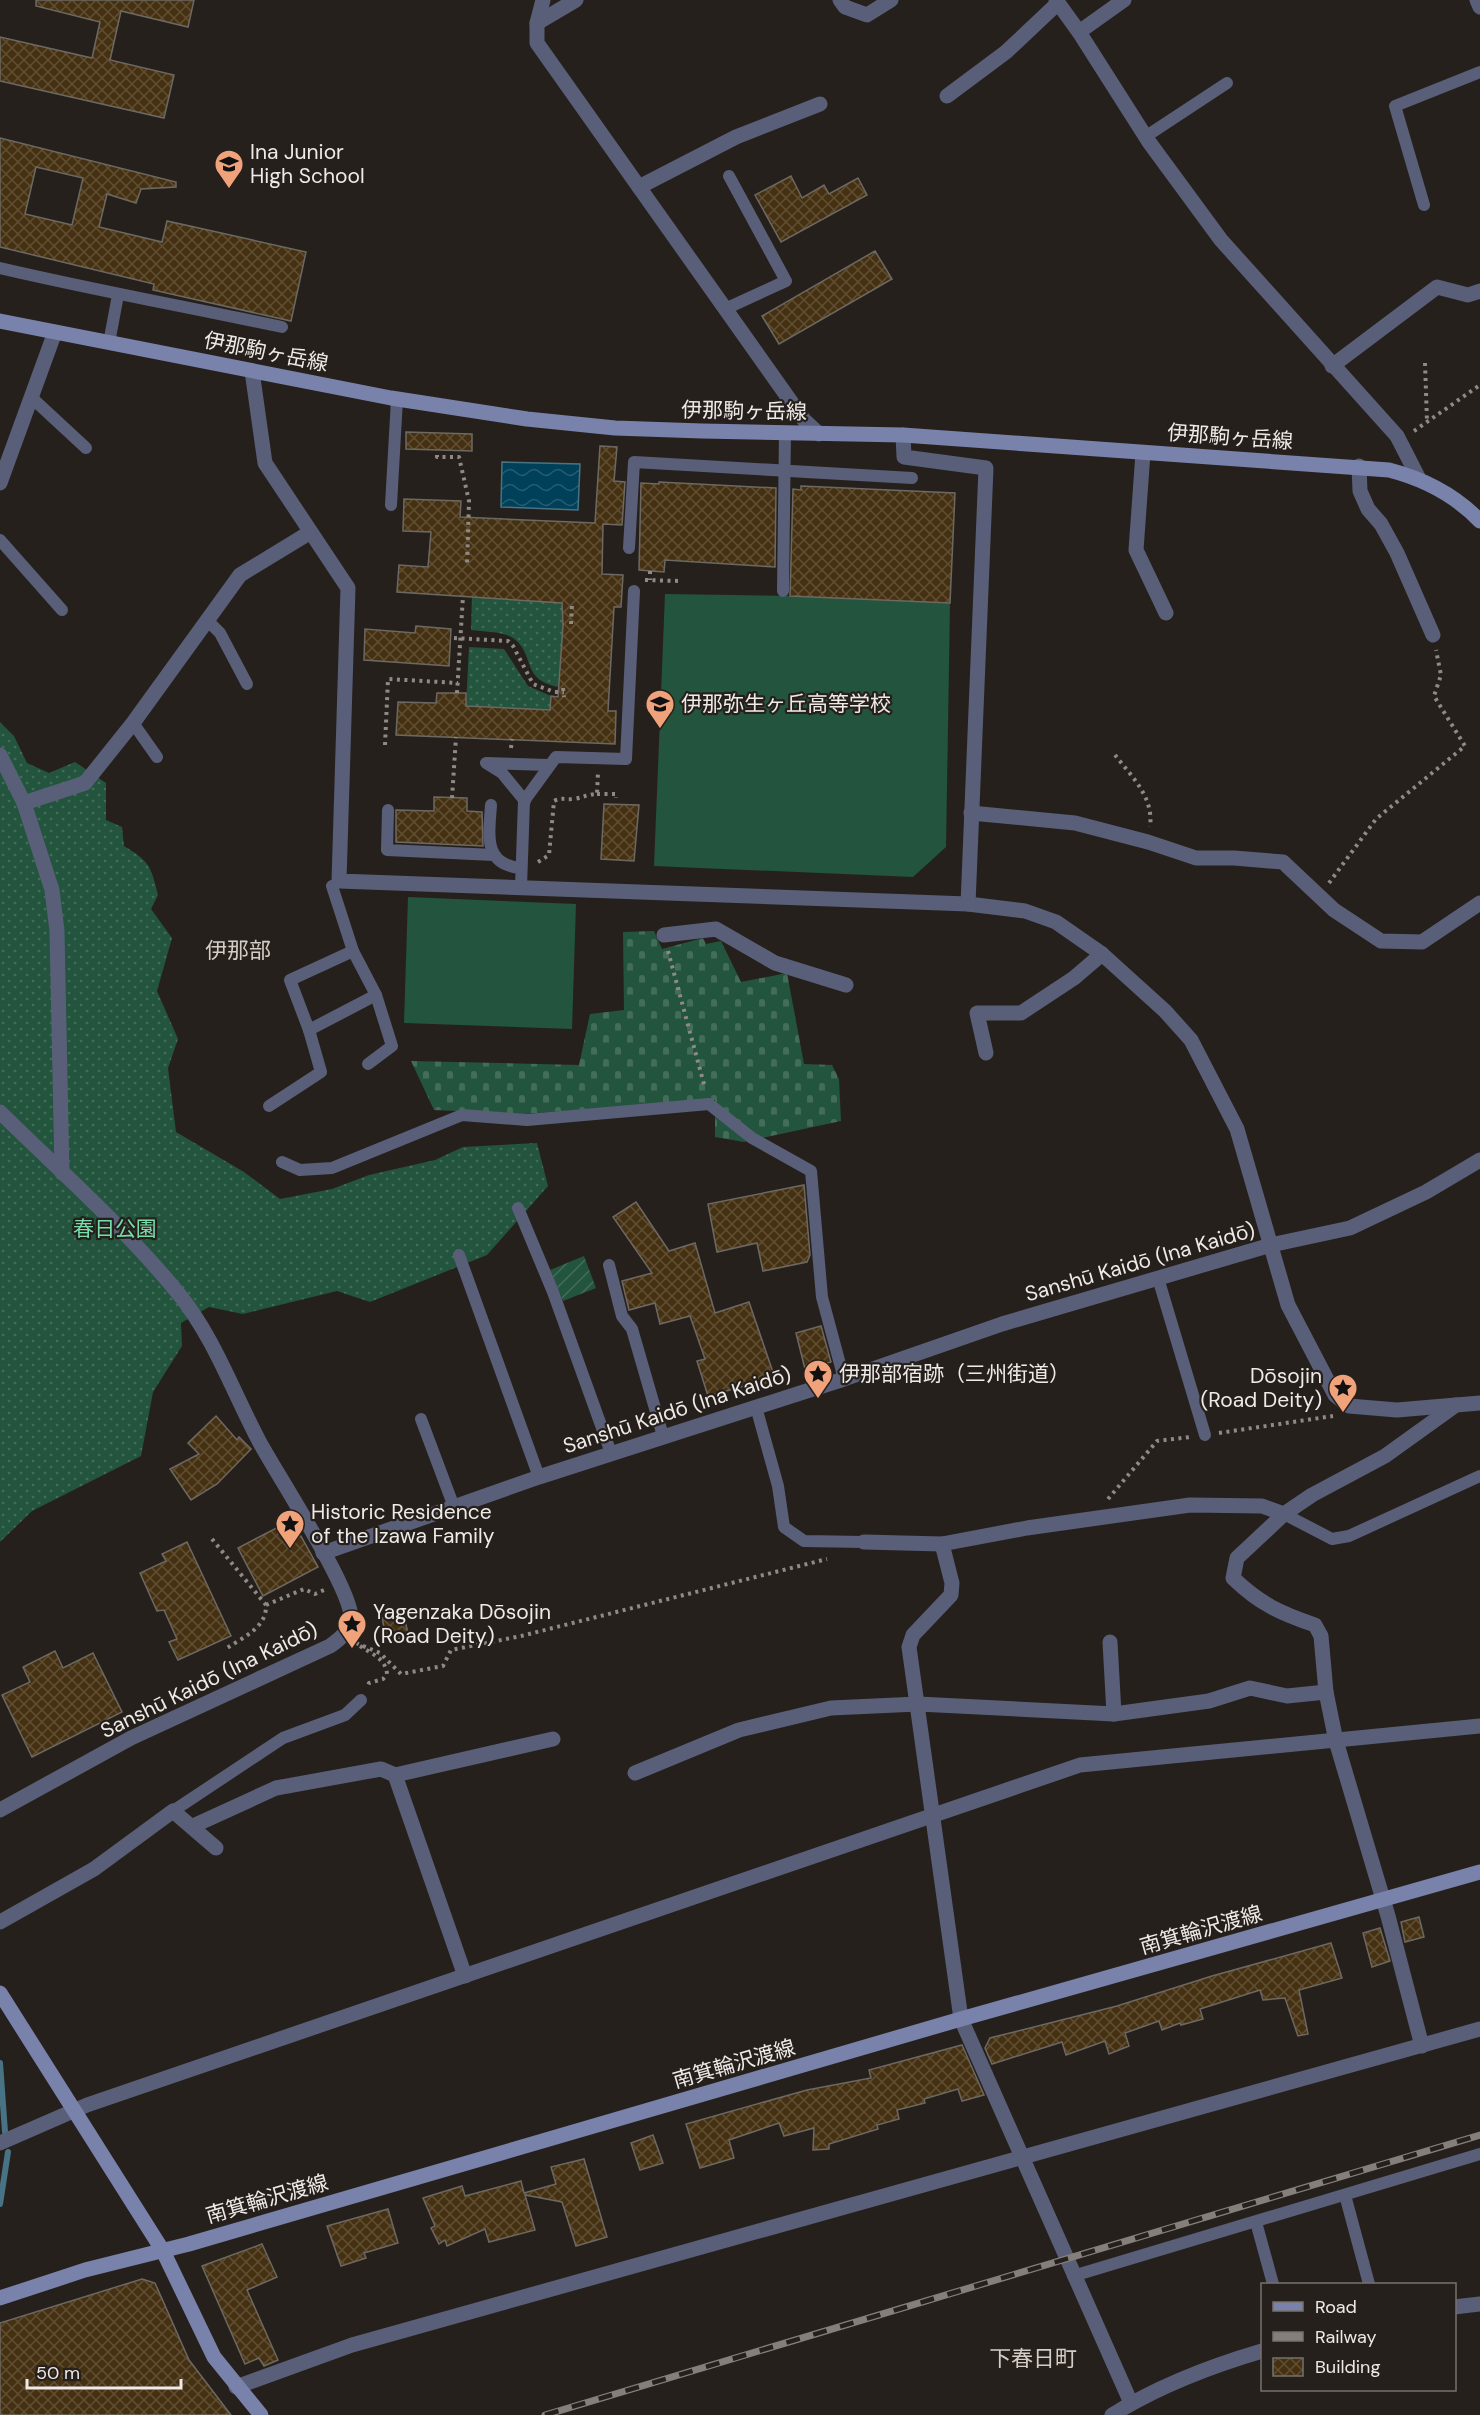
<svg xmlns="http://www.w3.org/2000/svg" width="1480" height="2415" font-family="'DM Sans','Noto Sans JP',sans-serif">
<defs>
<pattern id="grass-dots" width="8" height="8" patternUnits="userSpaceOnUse" patternTransform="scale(1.5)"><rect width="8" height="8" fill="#23543d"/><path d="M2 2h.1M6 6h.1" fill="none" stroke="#436d59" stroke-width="1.8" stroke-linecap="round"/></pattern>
<pattern id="cemetery-stones" width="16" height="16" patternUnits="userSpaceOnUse" patternTransform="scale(1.5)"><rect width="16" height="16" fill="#23543d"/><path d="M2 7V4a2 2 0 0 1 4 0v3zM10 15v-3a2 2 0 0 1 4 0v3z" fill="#436d59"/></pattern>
<pattern id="garden-furrows" width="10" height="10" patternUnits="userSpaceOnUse" patternTransform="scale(1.5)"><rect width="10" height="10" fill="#23543d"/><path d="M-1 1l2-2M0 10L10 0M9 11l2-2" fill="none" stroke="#436d59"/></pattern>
<pattern id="water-waves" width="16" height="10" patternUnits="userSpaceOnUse" patternTransform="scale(1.5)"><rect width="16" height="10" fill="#004059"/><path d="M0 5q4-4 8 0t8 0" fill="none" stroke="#265c71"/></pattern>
<pattern id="building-cross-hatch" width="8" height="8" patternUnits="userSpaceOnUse" patternTransform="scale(1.5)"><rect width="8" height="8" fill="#453112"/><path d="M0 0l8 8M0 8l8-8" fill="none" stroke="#604f34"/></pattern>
</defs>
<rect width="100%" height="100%" fill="#26201c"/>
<g fill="url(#grass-dots)">
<path d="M472,597l93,6 -6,84c-39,-7 -23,-33 -46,-49 -11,-7 -29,-6 -42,-8z"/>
<path d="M469,647l35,2 24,37 23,10 -1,14 -84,-4z"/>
<path d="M0,722l14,14 13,27 22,10 26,-11 31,21v37l16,7 2,19c25,15 27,20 34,49l-7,14 21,29 -15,53 21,48 -10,29 8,64 68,40 36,27 52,-10 37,-14 66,-15 28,-13 74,-4 11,43 -61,69 -117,47 -33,-11 -94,23 -34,-7 -28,16 1,23 -29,46 -12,64 -109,55 -32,31z"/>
</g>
<path fill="url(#cemetery-stones)" d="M654,931l8,18 41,-11 3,6 15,-3 20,41 46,-9 17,91 28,1 7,14 2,42 -97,21 -29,-5v-37l-192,14 -89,-4 -23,-49 168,4 11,-51 34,-4 -1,-78z"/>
<path fill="url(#garden-furrows)" d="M584,1256l12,32 -33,13 -13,-31z"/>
<g fill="#23543d">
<path d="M665,594l124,2 161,7 -4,244 -33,30 -259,-11z"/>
<path d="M408,897l168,7 -4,125 -168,-6z"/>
</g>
<path fill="url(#water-waves)" stroke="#477384" stroke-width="1.5" d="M502,462l78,2 -2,46 -77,-3z"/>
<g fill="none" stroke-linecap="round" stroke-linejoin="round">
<g stroke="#477384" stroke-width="6">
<path d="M0,2063l5,69"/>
<path d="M0,2204l8,-52"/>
</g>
</g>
<g fill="url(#building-cross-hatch)" stroke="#6d6962" stroke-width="1.5" fill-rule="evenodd">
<path d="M36,0h158l-6,27 -67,-16 -11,49 64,15 -10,43 -164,-37v-44l92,21 8,-36 -64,-16z"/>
<path d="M0,138l176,44v5l-35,2 -5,14 -29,-9 -8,33 63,15 5,-21 139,31 -15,69 -138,-31 1,-6 -154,-37zM36,167l47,11 -11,47 -47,-11z"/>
<path d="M791,176l11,22 22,-13 5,9 29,-16 9,17 -86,47 -26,-47z"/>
<path d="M875,251l17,28 -113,65 -17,-28z"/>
<path d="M406,432l66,2v17l-66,-2z"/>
<path d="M600,446l17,1 -3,34 11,1 -3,43 -19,-1 -1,50 21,1 -2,32h-7l-6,104h8l-1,33 -219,-9 2,-33 38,1 1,-10h29v13l84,4 1,-14 7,1 5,-72 -1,-22 -165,-11 2,-27 29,2 3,-35 -28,-1 1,-32 57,2 -1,16 135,6z"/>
<path d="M659,482l117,6 -1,79 -110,-7 -1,12 -25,-2 2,-87 18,1z"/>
<path d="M801,486l154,7 -5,110 -160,-7 3,-107 8,1z"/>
<path d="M416,626l35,3 -2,37 -85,-6 1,-31 50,4z"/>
<path d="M434,797l33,1v13l15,1 1,34 -87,-4v-32l38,1z"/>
<path d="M604,804l35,1 -5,56 -33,-2z"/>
<path d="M804,1185l6,70 -3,7 -44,9 -6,-28 -40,9 -9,-48z"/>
<path d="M636,1202l33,49 26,-8 20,70 34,-11 28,82 -27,8 -2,-7 -40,11 -11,-35 8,-2 -15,-43 -30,8 -5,-21 -26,7 -7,-29 30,-8 -39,-56z"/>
<path d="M821,1326l10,36 -26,7 -9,-36z"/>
<path d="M216,1416l21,24 2,-3 12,12 -34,35 -26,16 -21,-31 29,-15 -11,-11z"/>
<path d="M292,1520l26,47 -55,29 -25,-48z"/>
<path d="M187,1542l44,94 -53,24 -9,-18 8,-3 -13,-29 -7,1 -17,-38 26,-12 -4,-7z"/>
<path d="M403,1613l6,24 -22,4 -5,-23z"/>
<path d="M55,1651l8,17 30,-15 29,59 -90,45 -30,-62 28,-13 -7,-15z"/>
<path d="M1419,1917l5,20 -19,5 -4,-20z"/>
<path d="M1380,1928l10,33 -18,6 -9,-34z"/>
<path d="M1331,1943l11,35 -43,12 9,44 -10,2 -13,-38 -22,2 -3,-10 -60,19 3,10 -22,6 -1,-2 -18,7 -3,-9 -34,12 4,13 -20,8 -4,-13 -39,14 -4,-13 -70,22 -7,-16 5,-10 127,-32 95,-30z"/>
<path d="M962,2045l22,50 -22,6 -4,-12 -34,10 1,4 -28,7 2,9 -22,6 1,4 -49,15v5l-16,1 1,-22 -30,8 -5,-13 -50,17 5,18 -34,10 -14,-44 121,-34 64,-12 -2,-8z"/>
<path d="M653,2135l10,28 -23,7 -9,-27z"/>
<path d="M584,2159l23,78 -31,9 -14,-44 -37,-7 10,35 -46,12 -4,-13 -38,17 -2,-6 -6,4 -8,-16 4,-2 -12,-28 39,-12 3,10 56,-15 3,12 32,-9 -5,-17z"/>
<path d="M388,2209l10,34 -34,10 2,5 -25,8 -14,-40z"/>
<path d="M262,2244l15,33 -30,13 31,70 -14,6 -5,-8 -14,6 -43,-98z"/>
<path d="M142,2279l13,4 34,77 42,55h-231v-92z"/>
</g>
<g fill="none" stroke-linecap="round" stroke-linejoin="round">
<g stroke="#8f8a86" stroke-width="4" stroke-dasharray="3 4.5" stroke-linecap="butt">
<path d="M1425,363l2,58"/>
<path d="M1414,431l66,-46"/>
<path d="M437,455v2h22l10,44 -2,64"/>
<path d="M650,571v9"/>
<path d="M645,580l35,1"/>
<path d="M571,624l1,-20"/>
<path d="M454,638l54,3 5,5 20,38 21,8h10"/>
<path d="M563,688l1,9"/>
<path d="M457,693l6,-97"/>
<path d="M385,745l3,-66 70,4"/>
<path d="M511,748l1,-9"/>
<path d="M1115,755c17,22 39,42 35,72"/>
<path d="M597,794h19v4"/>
<path d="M452,798l4,-61"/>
<path d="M538,862l11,-7 5,-54c8,-4 11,-1 19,-2 9,-1 15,-5 24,-5l1,-22"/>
<path d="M1329,883l47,-64 89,-73 -31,-50 7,-21 -5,-25"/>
<path d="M668,951l37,137"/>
<path d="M1219,1433l114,-17"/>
<path d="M1108,1499l49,-58 33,-4"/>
<path d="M212,1539l54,66c1,22 -22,32 -39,43"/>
<path d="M266,1605l38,-16 11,5 9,-4"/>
<path d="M356,1643l24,10 21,21 42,-8 8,-16 70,-14 306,-77"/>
<path d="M360,1646c12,8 26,13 27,28l-4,5 -14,4 -2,4"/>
</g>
<g stroke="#595f78" stroke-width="12">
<path d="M1145,137l82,-54"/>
<path d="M1424,205l-29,-99 85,-34"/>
<path d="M0,268c94,22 188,39 282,59"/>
<path d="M725,309l61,-28 -57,-105"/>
<path d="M109,343l9,-48"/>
<path d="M32,398l54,50"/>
<path d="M391,505l6,-106"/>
<path d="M0,540l62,70"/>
<path d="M629,548l5,-86 278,16"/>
<path d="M783,591l2,-158"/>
<path d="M207,620l13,13 27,51"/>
<path d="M133,723l24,34"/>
<path d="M525,801l-23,-28 -16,-10 62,2"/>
<path d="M491,805c-2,30 -8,60 30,63"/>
<path d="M388,810l-1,40 107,5"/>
<path d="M332,886l21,65 23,44 16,51 -24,18"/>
<path d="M521,887l3,-86 32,-44 70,2 8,-168"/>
<path d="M353,951l-63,29 19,50 67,-35"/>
<path d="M269,1106l52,-34 -12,-42"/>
<path d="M282,1162l18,8 32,-2 130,-53 65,5 182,-16 43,34 59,33 11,126 22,82"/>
<path d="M518,1208l35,84 58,161"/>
<path d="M459,1255l80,222"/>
<path d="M609,1265l13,51 10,13 31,107"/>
<path d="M1158,1278l47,157"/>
<path d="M756,1407l22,79 6,41 20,14 60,1"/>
<path d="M421,1419l33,88"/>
<path d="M1284,1514l48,25 17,-3 131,-60"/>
<path d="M173,1811l110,-73 62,-23 16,-15"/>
<path d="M1345,2195l24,89"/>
<path d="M1256,2222l17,62"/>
<path d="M1073,2276l407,-122"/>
</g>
<g stroke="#595f78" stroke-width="15">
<path d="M543,0l-6,23v20l267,377 15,14"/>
<path d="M840,0l5,7 22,8 24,-15"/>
<path d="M1056,0l23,32 70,110 72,98 176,196 21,41"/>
<path d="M1477,0l3,7"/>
<path d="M537,23l39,-23"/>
<path d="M1079,32l45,-32"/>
<path d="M947,96l59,-44 52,-49"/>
<path d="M639,187l97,-50 84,-33"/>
<path d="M1332,366l105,-79 31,8 12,-4"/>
<path d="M252,371l13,92 83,125 -9,293 629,23 57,7 31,11 46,32 63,57 26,29 46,89 51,176 47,90 14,11 48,4 83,-7"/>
<path d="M903,435l1,22 82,11 -18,436"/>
<path d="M1143,453l-7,97 30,63"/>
<path d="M1359,466l1,25 8,18 13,15 16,29 36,82"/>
<path d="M0,483l55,-151"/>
<path d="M0,755l24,48 28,87 5,41 5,242"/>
<path d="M24,803l61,-20 48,-60 107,-148 69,-42"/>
<path d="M971,813l104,10 73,19 48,16h38l49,4 51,48 47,31 41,1 58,-39"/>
<path d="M664,935l52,-6 59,34 71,22"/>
<path d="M986,1053l-9,-40h44l53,-35 28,-24"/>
<path d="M0,1112c60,59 125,116 178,181 36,44 55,99 81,148 17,32 93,148 92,177 -1,13 -11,21 -21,28l-199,92 -131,72"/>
<path d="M1284,1514l-47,44 -4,20c27,26 47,35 82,47l6,11 5,56 10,49 52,175 34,130"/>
<path d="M864,1542l78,2"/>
<path d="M323,1553l216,-76 305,-98 158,-55 269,-79 79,-17 76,-36 54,-32"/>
<path d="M1114,1714l95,-13 41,-13 37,8 39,-4"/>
<path d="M635,1773l104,-43 92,-22 87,-4 196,10 -4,-72"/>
<path d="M395,1775l70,201"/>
<path d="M193,1826l83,-38 105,-19 14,6 158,-36"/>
<path d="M0,1922l94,-53 79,-58 43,37"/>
<path d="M0,2143l87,-38 993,-340 400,-39"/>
<path d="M1454,2307l26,-3"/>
<path d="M236,2387l116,-42 1128,-316"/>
<path d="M1131,2403l-170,-384 -52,-372 4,-12 38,-40 1,-12 -10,-39 85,-16 163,-23 72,1 22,8 28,-19 73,-39 71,-51"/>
<path d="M1112,2415c45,-28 99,-49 150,-64"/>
</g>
<g stroke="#7982aa" stroke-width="15">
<path d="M0,321l391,77 136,21 88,9 87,3 201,4 486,35c35,9 66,25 91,51"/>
<path d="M0,1993l163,258 51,106 47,58"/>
<path d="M0,2298l85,-28 104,-26 772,-225 519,-147"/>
</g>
<g stroke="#847f7b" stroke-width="7">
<path id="rail" d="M545,2415l935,-280"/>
</g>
<use href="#rail" stroke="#26201c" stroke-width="4.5" stroke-dasharray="14" stroke-linecap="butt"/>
</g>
<defs>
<g id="school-pin" transform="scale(1.5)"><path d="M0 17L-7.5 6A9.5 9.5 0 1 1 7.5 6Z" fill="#f0a27a" stroke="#26201c"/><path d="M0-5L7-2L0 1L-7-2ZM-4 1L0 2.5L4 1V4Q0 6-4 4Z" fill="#111"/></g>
<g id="sight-pin" transform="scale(1.5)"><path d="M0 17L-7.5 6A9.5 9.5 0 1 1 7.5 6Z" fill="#f0a27a" stroke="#26201c"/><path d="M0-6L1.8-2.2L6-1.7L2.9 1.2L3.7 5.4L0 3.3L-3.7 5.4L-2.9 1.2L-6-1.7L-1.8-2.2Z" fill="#111"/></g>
</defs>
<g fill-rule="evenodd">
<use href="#school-pin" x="229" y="164"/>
<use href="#school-pin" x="660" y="704"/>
<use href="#sight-pin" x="818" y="1374"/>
<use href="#sight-pin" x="1343" y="1388"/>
<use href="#sight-pin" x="290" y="1524"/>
<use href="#sight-pin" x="352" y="1624"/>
</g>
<g text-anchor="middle" stroke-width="4.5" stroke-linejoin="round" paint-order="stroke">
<g font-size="21" fill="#eeeae7" stroke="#26201c" text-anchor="start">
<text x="250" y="159">Ina Junior<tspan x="250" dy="24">High School</tspan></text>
<text x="681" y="711">伊那弥生ヶ丘高等学校</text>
<text x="839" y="1381">伊那部宿跡（三州街道）</text>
<text x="1322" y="1383" text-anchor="end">Dōsojin<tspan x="1322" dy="24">(Road Deity)</tspan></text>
<text x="311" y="1519">Historic Residence<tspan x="311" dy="24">of the Izawa Family</tspan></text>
<text x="373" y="1619">Yagenzaka Dōsojin<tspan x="373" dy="24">(Road Deity)</tspan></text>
</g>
<g font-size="21" fill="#eeeae7" stroke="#26201c">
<text transform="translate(266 352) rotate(11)" y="7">伊那駒ヶ岳線</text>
<text transform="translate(744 411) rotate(1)" y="7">伊那駒ヶ岳線</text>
<text transform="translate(1230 437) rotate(4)" y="7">伊那駒ヶ岳線</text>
<text transform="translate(1140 1262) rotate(-16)" y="7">Sanshū Kaidō (Ina Kaidō)</text>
<text transform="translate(677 1410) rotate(-18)" y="7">Sanshū Kaidō (Ina Kaidō)</text>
<text transform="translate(209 1680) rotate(-26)" y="7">Sanshū Kaidō (Ina Kaidō)</text>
<text transform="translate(1201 1930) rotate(-16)" y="7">南箕輪沢渡線</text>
<text transform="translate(734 2064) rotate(-16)" y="7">南箕輪沢渡線</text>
<text transform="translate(267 2199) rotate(-16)" y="7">南箕輪沢渡線</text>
</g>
<g font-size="21" fill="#76ddab" stroke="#26201c">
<text x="115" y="1236">春日公園</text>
</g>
<g font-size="22" fill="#d4ccc6" stroke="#26201c">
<text x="238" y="958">伊那部</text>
<text x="1033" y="2366">下春日町</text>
</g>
</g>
<rect x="1261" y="2283" width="195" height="108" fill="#26201c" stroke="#76716d" stroke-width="1.5"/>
<rect x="1273" y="2302" width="30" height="9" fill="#7982aa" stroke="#76716d" stroke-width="1.5"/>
<text x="1315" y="2313" font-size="18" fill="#eeeae7">Road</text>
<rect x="1273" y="2332" width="30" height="9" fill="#847f7b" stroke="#76716d" stroke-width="1.5"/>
<text x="1315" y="2343" font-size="18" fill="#eeeae7">Railway</text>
<rect x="1273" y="2358" width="30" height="18" fill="url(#building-cross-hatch)" stroke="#76716d" stroke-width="1.5"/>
<text x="1315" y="2373" font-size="18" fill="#eeeae7">Building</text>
<path d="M27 2379v9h154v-9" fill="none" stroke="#eeeae7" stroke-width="3"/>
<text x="36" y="2379" font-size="18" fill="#eeeae7" stroke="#26201c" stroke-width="4.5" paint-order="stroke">50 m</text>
</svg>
